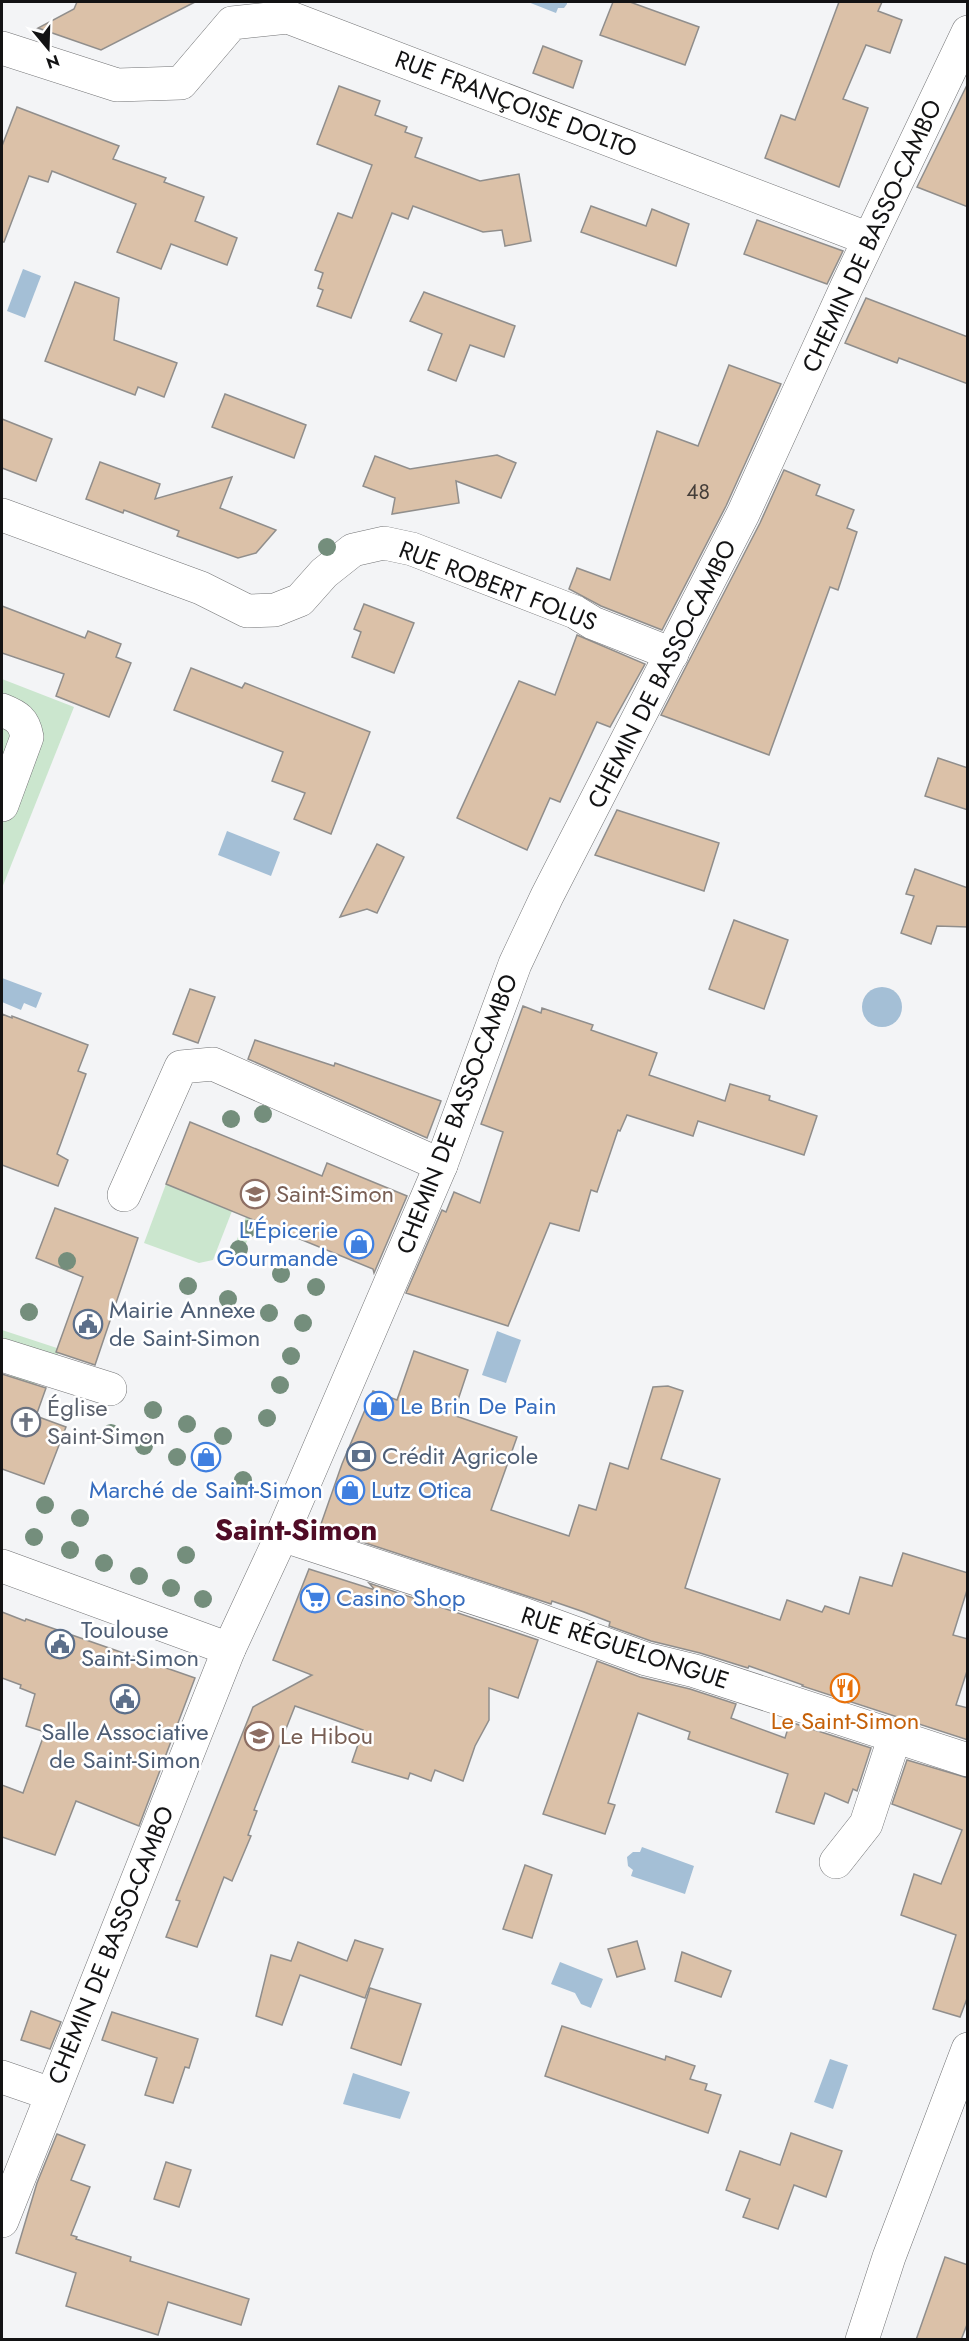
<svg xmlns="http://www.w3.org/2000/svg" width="969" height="2341" font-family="Jost,sans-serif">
<rect width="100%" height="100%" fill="#f3f4f6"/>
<g fill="#cbe6ce">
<path d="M2,679l72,28 -72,181z"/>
<path d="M166,1184l66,27 -19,49 -14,3 -55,-20z"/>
<path d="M246,1217l40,16 -2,6 -31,-13 -15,38 -9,-5z"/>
<path d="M2,1330l58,19 -12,33 -11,-3 -2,7 -24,-9 1,-4 -10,-3z"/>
</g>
<g fill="#a4bfd6">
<path d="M528,2h39v2l-3,4h-6l-2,5z"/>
<path d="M23,269l18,7 -16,42 -18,-7z"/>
<path d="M227,831l53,21 -9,24 -53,-21z"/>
<path d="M2,978l40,15 -6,15 -12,-5 -3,7 -19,-8z"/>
<circle cx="882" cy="1007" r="20"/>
<path d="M497,1331l24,9 -15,43 -24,-8z"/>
<path d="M642,1847l52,19 -9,28 -54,-18 2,-6 -5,-4 -1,-9 6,-5h7z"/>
<path d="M560,1962l43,17 -12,29 -10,-4 -6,-11 -24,-9z"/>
<path d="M830,2059l18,6 -15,44 -19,-7z"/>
<path d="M353,2073l57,19 -10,27 -57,-15z"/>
</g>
<g fill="#dbc1a8" stroke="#908e8c" stroke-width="1.5">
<path d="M77,2h118l-94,48 -63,-22 36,-19z"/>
<path d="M613,2h17l69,25 -14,38 -85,-30z"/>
<path d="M839,2h43l-4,9 24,9 -12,33 -24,-8 -23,54 25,9 -29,79 -74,-29 16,-43 14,5z"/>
<path d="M543,46l39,15 -9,27 -40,-15z"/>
<path d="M968,83v124l-51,-20z"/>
<path d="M339,86l41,15 -5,14 32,12 -2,5 17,6 -7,19 65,24 39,-7 12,67 -26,5 -3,-16 -19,2 -70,-26 -5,13 -16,-6 -41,105 -34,-12 6,-16 -5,-2 5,-15 -8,-3 23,-57 14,5 20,-53 -55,-21z"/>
<path d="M17,107l102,39 -6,13 53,19 -2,4 40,15 -9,24 42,17 -10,27 -56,-21 -10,25 -44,-17 19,-48 -84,-33 -4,11 -19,-6 -25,66h-2v-96z"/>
<path d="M591,206l55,20 6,-17 37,15 -13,42 -95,-34z"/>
<path d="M757,220l86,31 -16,33 -83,-30z"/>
<path d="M75,282l44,16 -5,42 63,23 -13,34 -26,-10 -3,8 -90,-34z"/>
<path d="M424,292l91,34 -11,31 -34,-12 -14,36 -28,-11 14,-36 -32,-13z"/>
<path d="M866,298l102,39v47l-69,-26 -2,5 -52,-20z"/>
<path d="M729,365l52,19 -55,122 -64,124 -61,-24 -32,-17 8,-21 33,12 47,-149 41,15z"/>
<path d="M225,394l81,31 -12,33 -82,-31z"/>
<path d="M2,419l50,20 -16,42 -34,-13z"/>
<path d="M497,455l19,8 -15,35 -45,-17 3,22 -67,11 3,-16 -32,-12 12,-30 35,13z"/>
<path d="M100,462l60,22 -5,15 77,-22 -12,31 56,22 -20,23 -18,5 -61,-22 2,-5 -55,-21 -1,3 -37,-14z"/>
<path d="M784,470l36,15 -4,10 38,15 -7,18 10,4 -19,58 -8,-3 -61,168 -108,-40 99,-192z"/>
<path d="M364,604l50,19 -20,50 -42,-16 9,-25 -7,-3z"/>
<path d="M2,606l83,32 3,-7 33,13 -5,13 15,6 -22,54 -53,-21 8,-22 -62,-21z"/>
<path d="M577,635l68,29 -35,63 -13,-5 -37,80 -10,-4 -23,52 -70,-32 62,-137 36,14z"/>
<path d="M191,668l51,20 3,-5 125,49 -39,102 -37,-15 11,-26 -33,-12 11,-29 -109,-42z"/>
<path d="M938,758l30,10v42l-43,-14z"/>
<path d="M617,810l102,33 -15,48 -109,-36z"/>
<path d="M377,844l27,13 -27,56 -10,-4 -27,8z"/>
<path d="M915,869l53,19v39l-31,-1 -6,18 -30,-11 13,-37 -8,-2z"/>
<path d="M734,920l54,20 -24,69 -55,-20z"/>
<path d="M190,989l25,8 -17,46 -25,-9z"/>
<path d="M523,1006l18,7 1,-5 51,17 -2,5 66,23 -8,22 76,26 5,-17 40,12 -1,4 48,16 -13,39 -106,-34 -5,15 -66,-21 -7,16 -2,-1 -21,62 -6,-2 -12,41 -29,-8 -42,103 -102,-33 36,-83 4,2 8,-20 26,11 23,-71 -22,-8z"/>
<path d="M2,1014l10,4v-2l76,29 -10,26 8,3 -29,80 11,6 -10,26 -56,-21z"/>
<path d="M255,1040l79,26 1,-3 106,38 -14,37 -179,-79z"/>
<path d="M190,1122l132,54 5,-13 80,33 -33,77 -1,-4 -207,-85z"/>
<path d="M55,1208l83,30 -43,127 -39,-13 27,-75 -47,-19z"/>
<path d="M414,1351l54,19 -15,45 64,22 -26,73 78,26 10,-31 17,5 14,-47 18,6 25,-82 15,-1 15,5 -22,68 59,20 -35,109 95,32 7,-20 35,12 3,-6 24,8 11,-37 32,9 11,-33 65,20v14l-15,48 15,4v29l-12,37 12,3v32l-166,-54 1,-1 -54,-19 -1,2 -48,-15 -49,-12 -42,-15 1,-4 -26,-10 -32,-11 -1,3 -225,-74 -5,-6 21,-60 31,-73 24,9z"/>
<path d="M2,1374l44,14 -10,28 30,11 -22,57 -42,-15z"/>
<path d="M309,1569l66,21 -6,-7 169,57 -20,58 -29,-10v32l-14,26 -12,35 -28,-11 -4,11 -21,-8 -2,6 -56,-17 11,-32 -68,-24 -41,104 3,1 -9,24 3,1 -19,45 -8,-4 -27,70 -31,-10 14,-36 -4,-1 77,-193 59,-32 -39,-15z"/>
<path d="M2,1612l23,9 1,-2 169,59 -56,148 -63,-25 -21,54 -53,-18v-52l21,8 22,-61 -19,-6 9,-32 -15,-6 1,-3 -19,-7z"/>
<path d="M597,1661l43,16 50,12 46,15 -5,14 54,20 5,-16 81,26 -14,43 -4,-2 -5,14 -23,-10 -11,31 -38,-12 12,-38 -100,-35 2,-7 -52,-19 -30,90 7,2 -10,29 -62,-20z"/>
<path d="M907,1760l61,18v218l-8,21 -27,-8 23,-74 -55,-20 13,-41 27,10 21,-54 -70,-26z"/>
<path d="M525,1865l27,10 -20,63 -29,-9z"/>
<path d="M355,1940l28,9 -18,49 -65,-23 -18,50 -26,-9 15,-61 20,6 7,-19 49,19z"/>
<path d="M637,1941l8,28 -28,8 -9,-28z"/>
<path d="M682,1952l49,19 -10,26 -46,-16z"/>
<path d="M370,1988l51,16 -20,61 -50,-17z"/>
<path d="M31,2011l30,11 -11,27 -29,-9z"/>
<path d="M112,2012l86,27 -9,29 -4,-1 -12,36 -28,-8 12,-37 -55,-18z"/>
<path d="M562,2026l103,34 1,-4 29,10 -5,13 17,5 -2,6 16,5 -13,38 -163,-57z"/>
<path d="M791,2133l51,18 -16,46 -32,-12 -16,44 -35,-12 7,-18 -24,-9 14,-39 40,14z"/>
<path d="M57,2134l28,11 -14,35 19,7 -19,48 6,2 -1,2 55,18 -1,4 119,38 -8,26 -73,-23 -10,33 -92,-29 10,-33 -60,-20 21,-70z"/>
<path d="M166,2162l25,8 -12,37 -25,-8z"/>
<path d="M945,2257l23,8v57l-7,18h-45z"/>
</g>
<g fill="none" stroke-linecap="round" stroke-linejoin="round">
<g stroke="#727375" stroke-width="34">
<g id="minor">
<path d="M2,48l115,37 64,-2 51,-60 56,-6 581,222"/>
<path d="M2,515l199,73 46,23 28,-1 25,-10 24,-27 29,-23 31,-7 28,6 163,63 18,11 79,31"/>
<path d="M2,710c15,6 22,10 25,27l-25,68"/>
<path d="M124,1195l57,-128 32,-3 228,101"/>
<path d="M2,1355l108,34"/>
<path d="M282,1535l241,79 123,45 49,12 273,89"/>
<path d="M2,1566l227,83"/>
<path d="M836,1862l30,-38 29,-88"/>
<path d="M2,2077l49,17"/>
<path d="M2,2221l227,-572 53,-114 159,-370 74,-201 32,-68 196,-382 104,-228 121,-254"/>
<path d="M862,2340l27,-83 79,-208"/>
</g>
</g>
<use href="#minor" stroke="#fff" stroke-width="33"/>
</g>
<g fill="#748e7c">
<circle cx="327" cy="547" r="9"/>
<circle cx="263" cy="1114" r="9"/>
<circle cx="231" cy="1119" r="9"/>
<circle cx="248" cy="1229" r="9"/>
<circle cx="239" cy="1249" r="9"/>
<circle cx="67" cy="1261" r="9"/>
<circle cx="281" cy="1274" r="9"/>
<circle cx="188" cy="1286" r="9"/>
<circle cx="316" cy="1287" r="9"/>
<circle cx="228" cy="1299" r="9"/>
<circle cx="29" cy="1312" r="9"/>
<circle cx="269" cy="1313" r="9"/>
<circle cx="303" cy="1323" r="9"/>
<circle cx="291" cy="1356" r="9"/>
<circle cx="280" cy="1385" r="9"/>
<circle cx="153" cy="1410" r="9"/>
<circle cx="267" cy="1418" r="9"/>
<circle cx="187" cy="1424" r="9"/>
<circle cx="111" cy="1433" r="9"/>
<circle cx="223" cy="1436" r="9"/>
<circle cx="144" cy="1446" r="9"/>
<circle cx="177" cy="1457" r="9"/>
<circle cx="243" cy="1480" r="9"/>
<circle cx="45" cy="1505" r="9"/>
<circle cx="80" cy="1518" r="9"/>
<circle cx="34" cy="1537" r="9"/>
<circle cx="70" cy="1550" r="9"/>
<circle cx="186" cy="1555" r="9"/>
<circle cx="104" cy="1563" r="9"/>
<circle cx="139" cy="1576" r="9"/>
<circle cx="171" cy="1588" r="9"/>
<circle cx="203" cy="1599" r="9"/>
</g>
<defs>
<g id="school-ring" transform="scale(1.5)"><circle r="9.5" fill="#fff" stroke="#8d6e63" stroke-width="1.5"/><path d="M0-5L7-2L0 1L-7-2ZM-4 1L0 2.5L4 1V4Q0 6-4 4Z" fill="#8d6e63"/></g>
<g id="shop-ring" transform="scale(1.5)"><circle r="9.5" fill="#fff" stroke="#3f7fe0" stroke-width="1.5"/><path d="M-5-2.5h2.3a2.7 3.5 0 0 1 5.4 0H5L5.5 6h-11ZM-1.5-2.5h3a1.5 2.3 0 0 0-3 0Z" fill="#3f7fe0"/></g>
<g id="civic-ring" transform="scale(1.5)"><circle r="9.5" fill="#fff" stroke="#5c6f8a" stroke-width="1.5"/><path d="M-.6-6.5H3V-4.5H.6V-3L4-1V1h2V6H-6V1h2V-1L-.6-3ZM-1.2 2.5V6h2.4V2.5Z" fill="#5c6f8a"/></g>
<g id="church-ring" transform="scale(1.5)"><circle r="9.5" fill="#fff" stroke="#6b7280" stroke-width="1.5"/><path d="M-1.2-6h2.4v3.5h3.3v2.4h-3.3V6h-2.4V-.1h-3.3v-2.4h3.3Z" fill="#6b7280"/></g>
<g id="bank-ring" transform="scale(1.5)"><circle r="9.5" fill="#fff" stroke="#5c6f8a" stroke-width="1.5"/><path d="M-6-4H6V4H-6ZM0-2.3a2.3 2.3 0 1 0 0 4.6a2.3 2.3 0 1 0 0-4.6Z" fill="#5c6f8a"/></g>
<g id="supermarket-ring" transform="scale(1.5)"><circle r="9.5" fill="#fff" stroke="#3f7fe0" stroke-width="1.5"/><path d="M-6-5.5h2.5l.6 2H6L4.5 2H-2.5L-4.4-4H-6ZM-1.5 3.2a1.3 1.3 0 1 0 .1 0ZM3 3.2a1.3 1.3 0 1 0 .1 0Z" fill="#3f7fe0"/></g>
<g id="restaurant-ring" transform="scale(1.5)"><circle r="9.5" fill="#fff" stroke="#e8710a" stroke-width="1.5"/><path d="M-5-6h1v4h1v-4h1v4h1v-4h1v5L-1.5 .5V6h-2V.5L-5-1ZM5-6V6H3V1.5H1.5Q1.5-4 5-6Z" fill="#e8710a"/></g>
</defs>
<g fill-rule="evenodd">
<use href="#school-ring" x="255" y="1194"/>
<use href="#shop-ring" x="359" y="1244"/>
<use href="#civic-ring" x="88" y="1324"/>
<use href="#shop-ring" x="379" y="1406"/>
<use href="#church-ring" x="26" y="1422"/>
<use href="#bank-ring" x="361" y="1456"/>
<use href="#shop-ring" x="206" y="1457"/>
<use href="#shop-ring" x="350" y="1490"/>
<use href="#supermarket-ring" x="315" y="1598"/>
<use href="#civic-ring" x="60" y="1644"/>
<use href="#restaurant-ring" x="845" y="1688"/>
<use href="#civic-ring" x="125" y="1699"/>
<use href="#school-ring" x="259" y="1736"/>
</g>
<g text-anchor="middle" stroke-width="5" stroke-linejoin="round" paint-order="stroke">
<g font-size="21" fill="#453e39">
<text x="698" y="499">48</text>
</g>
<g font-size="24" fill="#131314" stroke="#fff">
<text transform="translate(516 104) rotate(21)" y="8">RUE FRANÇOISE DOLTO</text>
<text transform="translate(872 236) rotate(-65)" y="8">CHEMIN DE BASSO-CAMBO</text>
<text transform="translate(498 586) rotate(21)" y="8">RUE ROBERT FOLUS</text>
<text transform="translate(662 674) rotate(-63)" y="8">CHEMIN DE BASSO-CAMBO</text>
<text transform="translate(457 1114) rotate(-69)" y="8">CHEMIN DE BASSO-CAMBO</text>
<text transform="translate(625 1648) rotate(18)" y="8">RUE RÉGUELONGUE</text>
<text transform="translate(111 1945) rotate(-68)" y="8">CHEMIN DE BASSO-CAMBO</text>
</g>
<g font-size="24" fill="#785e54" stroke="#fff" text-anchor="start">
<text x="276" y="1202">Saint-Simon</text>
<text x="280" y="1744">Le Hibou</text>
</g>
<g font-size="24" fill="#366cbe" stroke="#fff" text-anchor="start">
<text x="338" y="1238" text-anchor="end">L'Épicerie<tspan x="338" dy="28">Gourmande</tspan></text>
<text x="400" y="1414">Le Brin De Pain</text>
<text x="206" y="1498" text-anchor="middle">Marché de Saint-Simon</text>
<text x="371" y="1498">Lutz Otica</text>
<text x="336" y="1606">Casino Shop</text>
</g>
<g font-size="24" fill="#4e5e75" stroke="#fff" text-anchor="start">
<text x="109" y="1318">Mairie Annexe<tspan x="109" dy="28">de Saint-Simon</tspan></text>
<text x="382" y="1464">Crédit Agricole</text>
<text x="81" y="1638">Toulouse<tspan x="81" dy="28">Saint-Simon</tspan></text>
<text x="125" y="1740" text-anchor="middle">Salle Associative<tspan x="125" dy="28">de Saint-Simon</tspan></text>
</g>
<g font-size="24" fill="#5b616d" stroke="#fff" text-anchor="start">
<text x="47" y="1416">Église<tspan x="47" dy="28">Saint-Simon</tspan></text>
</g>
<g font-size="24" fill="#c56008" stroke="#fff">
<text x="845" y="1729">Le Saint-Simon</text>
</g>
<g font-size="30" font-weight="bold" fill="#500c26" stroke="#fff">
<text x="296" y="1540">Saint-Simon</text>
</g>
</g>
<rect width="969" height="2341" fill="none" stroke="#131314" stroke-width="6"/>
<g transform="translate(48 48) rotate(161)" stroke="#ffffff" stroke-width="4.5" paint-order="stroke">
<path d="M0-4.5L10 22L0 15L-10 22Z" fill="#131314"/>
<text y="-9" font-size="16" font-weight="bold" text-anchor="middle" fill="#131314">N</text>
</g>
</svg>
